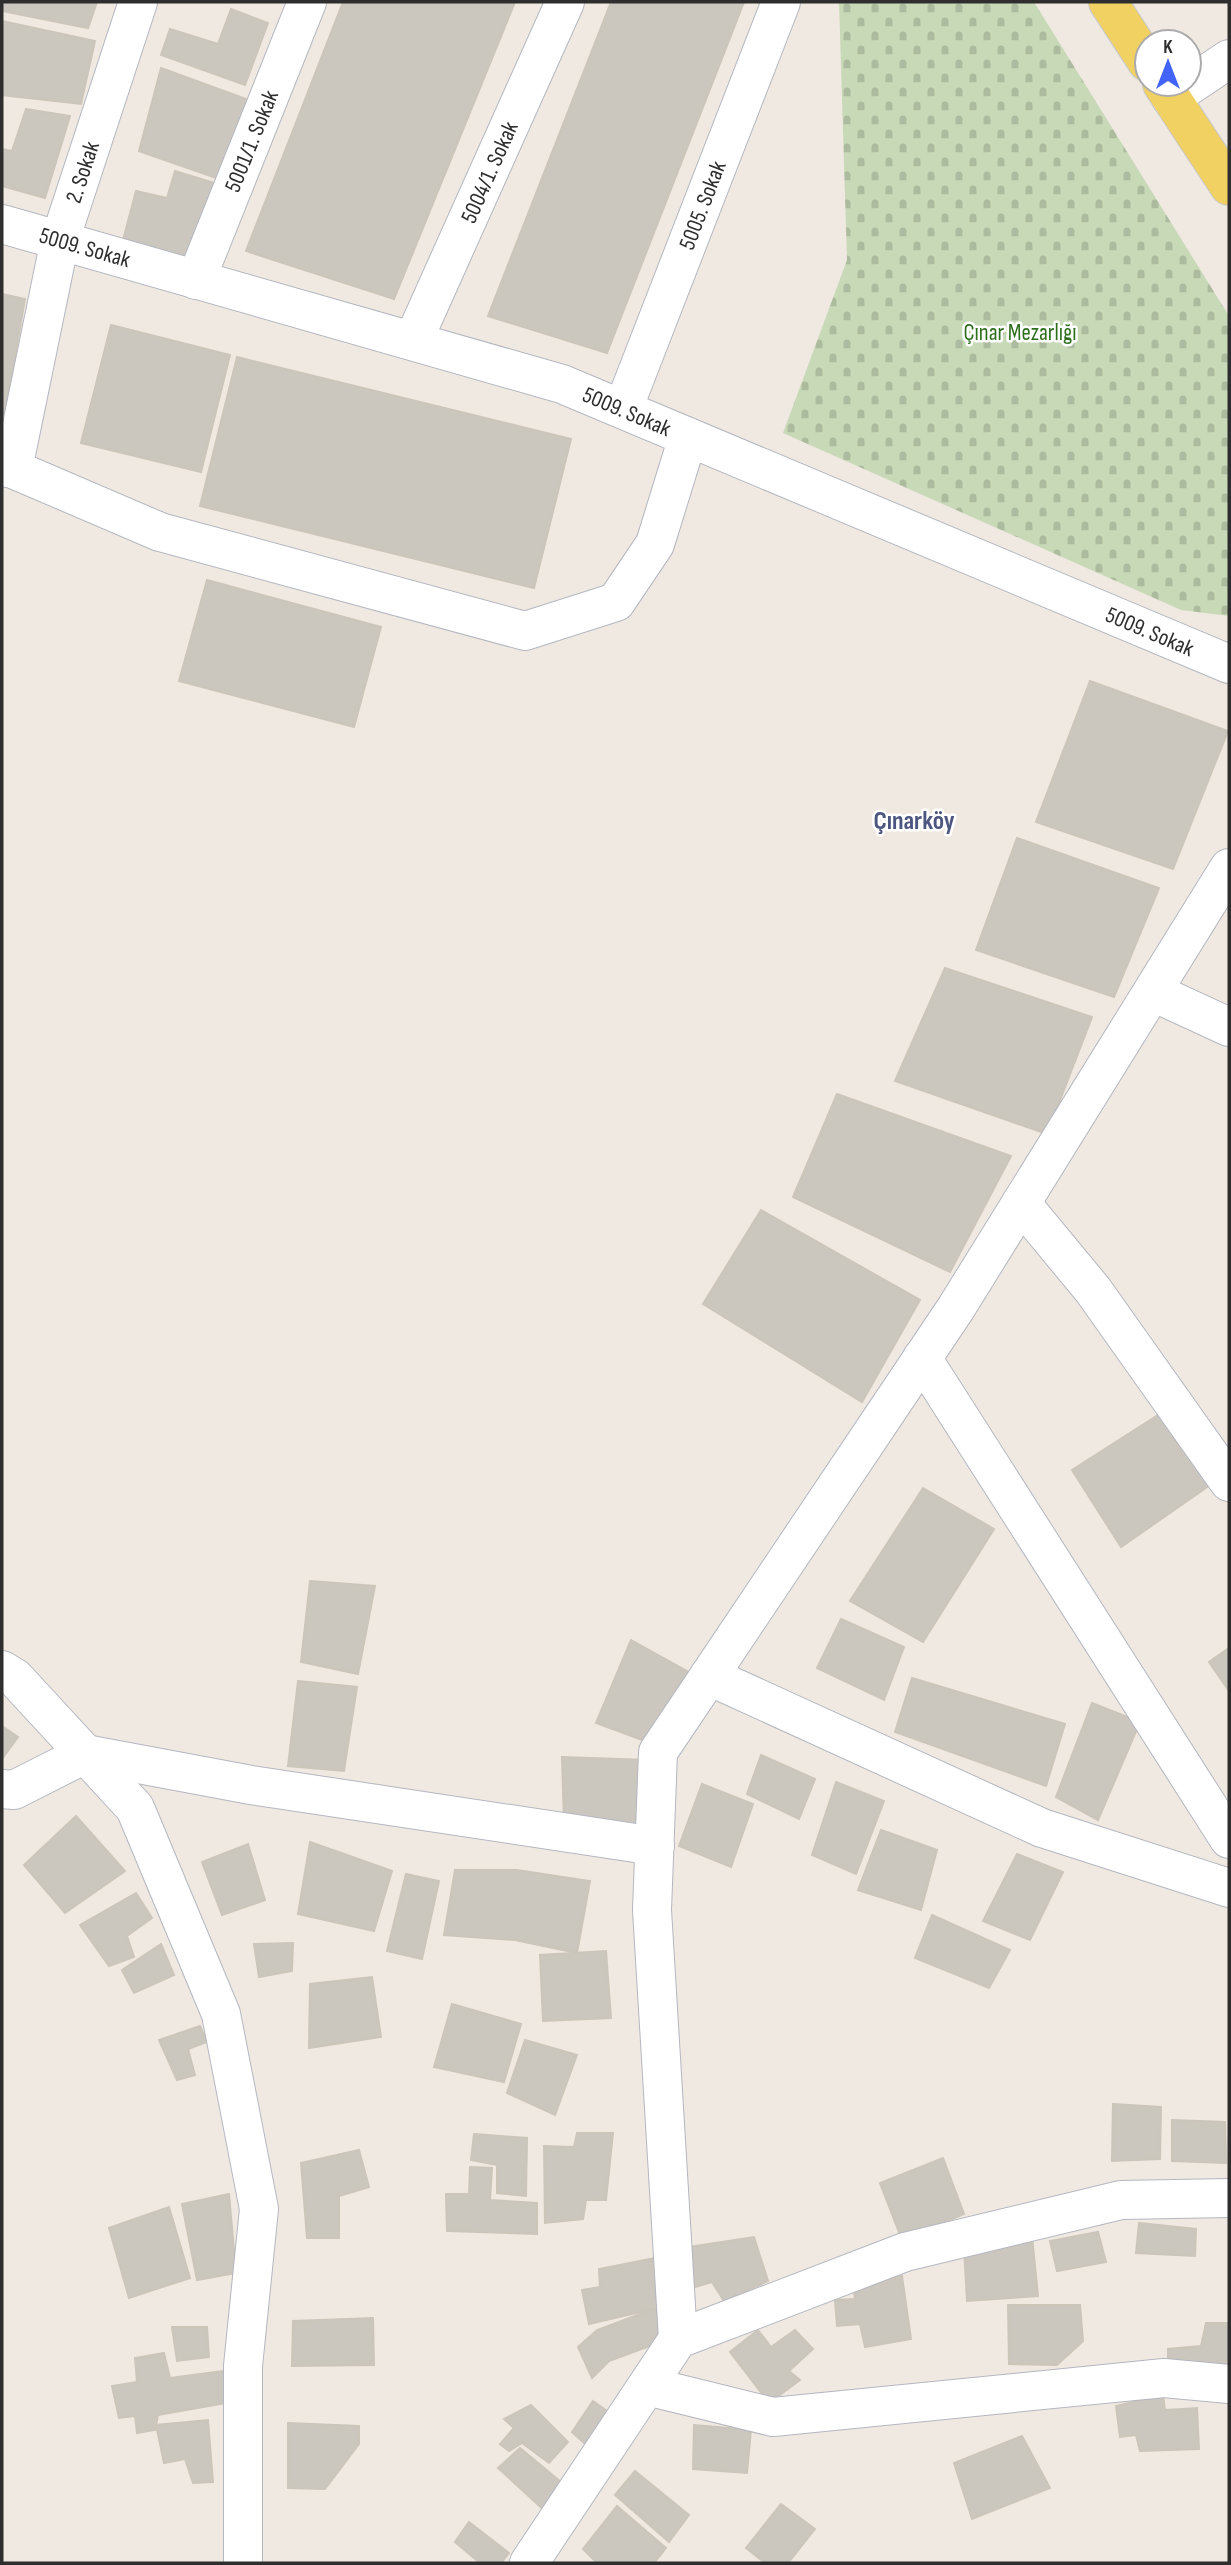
<svg xmlns="http://www.w3.org/2000/svg" width="1231" height="2565" font-family="'Sofia Sans Condensed',sans-serif">
<defs>
<pattern id="cemetery-stones" width="16" height="16" patternUnits="userSpaceOnUse" patternTransform="scale(1.75)"><rect width="16" height="16" fill="#c8d9b8"/><path d="M2 7V4a2 2 0 0 1 4 0v3zM10 15v-3a2 2 0 0 1 4 0v3z" fill="#acbb9e"/></pattern>
</defs>
<rect width="100%" height="100%" fill="#efe9e1"/>
<path fill="url(#cemetery-stones)" d="M839,2h195l195,314v300l-48,-6 -398,-177 64,-173z"/>
<g fill="#cbc7bf" stroke="#cbc5ba" stroke-width="2">
<path d="M2,2h95l-9,26 -86,-17z"/>
<path d="M343,2h172l-121,297 -148,-48z"/>
<path d="M611,2h133l-137,351 -119,-37z"/>
<path d="M231,9l37,14 -23,62 -84,-30 9,-26 48,15z"/>
<path d="M2,21l93,20 -14,63 -79,-9z"/>
<path d="M161,68l88,32 -30,79 -80,-28z"/>
<path d="M26,109l44,7 -25,82 -43,-12v-37l10,2z"/>
<path d="M175,171l39,12 -25,78 -66,-21 13,-49 31,7z"/>
<path d="M2,294l23,5 -20,116 -3,-1z"/>
<path d="M111,325l119,30 -29,117 -120,-29z"/>
<path d="M237,357l334,82 -37,149 -334,-82z"/>
<path d="M207,580l174,47 -27,100 -175,-46z"/>
<path d="M1090,681l138,50 -55,138 -137,-47z"/>
<path d="M1017,838l142,50 -45,109 -138,-47z"/>
<path d="M945,968l147,49 -45,117 -152,-53z"/>
<path d="M837,1094l174,62 -61,116 -157,-75z"/>
<path d="M761,1210l159,90 -58,102 -159,-98z"/>
<path d="M1161,1413l52,70 -92,64 -49,-77z"/>
<path d="M923,1488l71,41 -71,113 -73,-41z"/>
<path d="M310,1581l65,5 -17,88 -57,-12z"/>
<path d="M841,1619l63,28 -20,53 -67,-32z"/>
<path d="M631,1640l65,36 -43,68 -57,-21z"/>
<path d="M1229,1648v43l-20,-29z"/>
<path d="M912,1678l153,46 -19,62 -151,-54z"/>
<path d="M298,1681l59,6 -13,84 -56,-5z"/>
<path d="M1092,1703l48,19 -42,98 -42,-23z"/>
<path d="M2,1726l16,11 -16,22z"/>
<path d="M761,1755l54,24 -16,40 -52,-25z"/>
<path d="M562,1757l85,3 -1,66 -82,-4z"/>
<path d="M836,1782l48,19 -28,73 -44,-19z"/>
<path d="M702,1784l51,20 -22,63 -52,-21z"/>
<path d="M76,1816l49,55 -60,42 -41,-48z"/>
<path d="M881,1830l56,20 -16,60 -63,-20z"/>
<path d="M310,1842l82,29 -18,60 -76,-17z"/>
<path d="M248,1844l17,56 -43,15 -20,-53z"/>
<path d="M1017,1854l46,18 -33,68 -47,-19z"/>
<path d="M455,1870h62l73,11 -13,72 -62,-13 -71,-5z"/>
<path d="M406,1874l33,7 -17,78 -35,-8z"/>
<path d="M136,1893l16,25 -25,18 7,21 -25,9 -29,-41z"/>
<path d="M932,1915l78,35 -21,38 -74,-30z"/>
<path d="M293,1943l-1,28 -33,6 -5,-33z"/>
<path d="M161,1944l13,31 -40,18 -12,-23z"/>
<path d="M606,1951l5,67 -68,3 -3,-66z"/>
<path d="M372,1977l9,60 -72,11 1,-64z"/>
<path d="M452,2004l69,20 -17,58 -70,-15z"/>
<path d="M200,2026l7,16 -19,7 7,26 -18,5 -18,-40z"/>
<path d="M525,2040l52,15 -22,60 -48,-22z"/>
<path d="M1113,2104l48,3 -1,52 -48,2z"/>
<path d="M1172,2120l53,2 1,41 -54,-2z"/>
<path d="M577,2133h36l-7,67h-20l-3,19 -38,4 -1,-77 30,1z"/>
<path d="M474,2134l53,4 -1,58 -29,-3v-28l-26,-5z"/>
<path d="M359,2150l10,37 -30,9v42h-32l-6,-75z"/>
<path d="M943,2158l21,56 -62,26 -22,-57z"/>
<path d="M470,2167l22,1 -2,32 47,3v31l-90,-3 -1,-37h23z"/>
<path d="M229,2194l7,79 -39,7 -15,-76z"/>
<path d="M169,2207l21,71 -61,20 -20,-70z"/>
<path d="M1139,2223l57,6 -1,27 -59,-3z"/>
<path d="M1098,2232l8,30 -49,9 -7,-30z"/>
<path d="M1032,2236l6,60 -71,5 -3,-52z"/>
<path d="M754,2237l14,44 -44,20 -12,-19 -17,5 -7,-40z"/>
<path d="M655,2258l7,49 -73,17 -7,-34 18,-3 -1,-18z"/>
<path d="M902,2276l9,63 -46,8 -5,-23 -23,2 -2,-26 20,-1 -2,-12z"/>
<path d="M1008,2305h72l3,36 -26,24 -48,-1z"/>
<path d="M656,2308l7,33 -54,20 -17,17 -14,-31 19,-17z"/>
<path d="M373,2318l1,47 -82,1 1,-45z"/>
<path d="M1206,2323h23v52l-61,-7v-19l33,-3z"/>
<path d="M172,2327h35l2,30 -32,4z"/>
<path d="M758,2330l13,17 24,-17 18,19 -24,22 11,9 -31,23 -39,-51z"/>
<path d="M164,2353l6,25 54,-7 2,32 -68,12 -3,15 -18,3 -2,-17 -16,2 -7,-32 25,-4 -2,-24z"/>
<path d="M1163,2395l2,15 32,-2 2,41 -59,2 -4,-16 -16,2 -4,-31z"/>
<path d="M593,2401l24,17 -24,33 -21,-19z"/>
<path d="M531,2405l37,37 -19,21 -27,-20 -13,8 -9,-7 14,-16 -10,-9z"/>
<path d="M208,2420l5,62 -20,1 -8,-24 -21,4 -8,-38z"/>
<path d="M288,2423l71,3v18l-34,45 -37,-1z"/>
<path d="M694,2425l57,5 -4,43 -54,-4z"/>
<path d="M1022,2436l28,52 -78,31 -18,-56z"/>
<path d="M520,2448l47,39 -21,25 -48,-44z"/>
<path d="M635,2471l54,44 -20,27 -54,-47z"/>
<path d="M781,2504l34,25 -27,34h-23l-19,-15z"/>
<path d="M617,2506l49,42 -12,15h-57l-14,-14z"/>
<path d="M469,2522l40,31 -8,10h-21l-25,-21z"/>
</g>
<g fill="none" stroke-linecap="round" stroke-linejoin="round">
<g stroke="#b4b7c1" stroke-width="40">
<g id="minor">
<path d="M1171,98l58,-39"/>
<path d="M2,224l560,160 667,280"/>
<path d="M196,280l111,-278"/>
<path d="M413,341l152,-339"/>
<path d="M623,409l158,-407"/>
<path d="M2,467l11,2 147,63 365,99 91,-29 39,-58 33,-107"/>
<path d="M13,469l47,-229 78,-238"/>
<path d="M1153,992l76,35"/>
<path d="M1021,1203l72,87 136,192"/>
<path d="M922,1358l307,481"/>
<path d="M2,1670l13,8 120,130 86,206 38,195 -16,157v197"/>
<path d="M709,1676l333,152 187,60"/>
<path d="M2,1789l12,1 71,-36 166,31 404,61"/>
<path d="M678,2339l-26,-429 6,-158 298,-444 273,-440"/>
<path d="M647,2386l126,31 391,-39 65,6"/>
<path d="M529,2563l149,-224 227,-87 216,-52 108,-2"/>
</g>
</g>
<g stroke="#c9c9c9" stroke-width="40">
<g id="major">
<path d="M1108,2l39,60"/>
<path d="M1162,84l67,102"/>
</g>
</g>
<use href="#minor" stroke="#fff" stroke-width="38"/>
<use href="#major" stroke="#f2d163" stroke-width="38"/>
</g>
<g text-anchor="middle" stroke-width="5" stroke-linejoin="round" paint-order="stroke">
<g font-size="23" fill="#2e2e2e" stroke="#fff">
<text transform="translate(251 141) rotate(-68)" y="8">5001/1. Sokak</text>
<text transform="translate(82 172) rotate(-72)" y="8">2. Sokak</text>
<text transform="translate(489 172) rotate(-66)" y="8">5004/1. Sokak</text>
<text transform="translate(702 205) rotate(-69)" y="8">5005. Sokak</text>
<text transform="translate(85 247) rotate(16)" y="8">5009. Sokak</text>
<text transform="translate(627 411) rotate(23)" y="8">5009. Sokak</text>
<text transform="translate(1150 631) rotate(23)" y="8">5009. Sokak</text>
</g>
<g font-size="23" fill="#2c6e1b" stroke="#fff">
<text x="1020" y="340">Çınar Mezarlığı</text>
</g>
<g font-size="26" font-weight="bold" fill="#4d5680" stroke="#fff">
<text x="914" y="829">Çınarköy</text>
</g>
</g>
<rect width="1231" height="2565" fill="none" stroke="#2e2e2e" stroke-width="7"/>
<g transform="translate(1168 63)"><circle r="33" fill="#ffffff" stroke="#ababab" stroke-width="2"/>
<path d="M0-5L12 26L0 18L-12 26Z" fill="#4264fb"/>
<text y="-10" font-size="19" font-weight="bold" text-anchor="middle" fill="#2e2e2e">K</text>
</g>
</svg>
